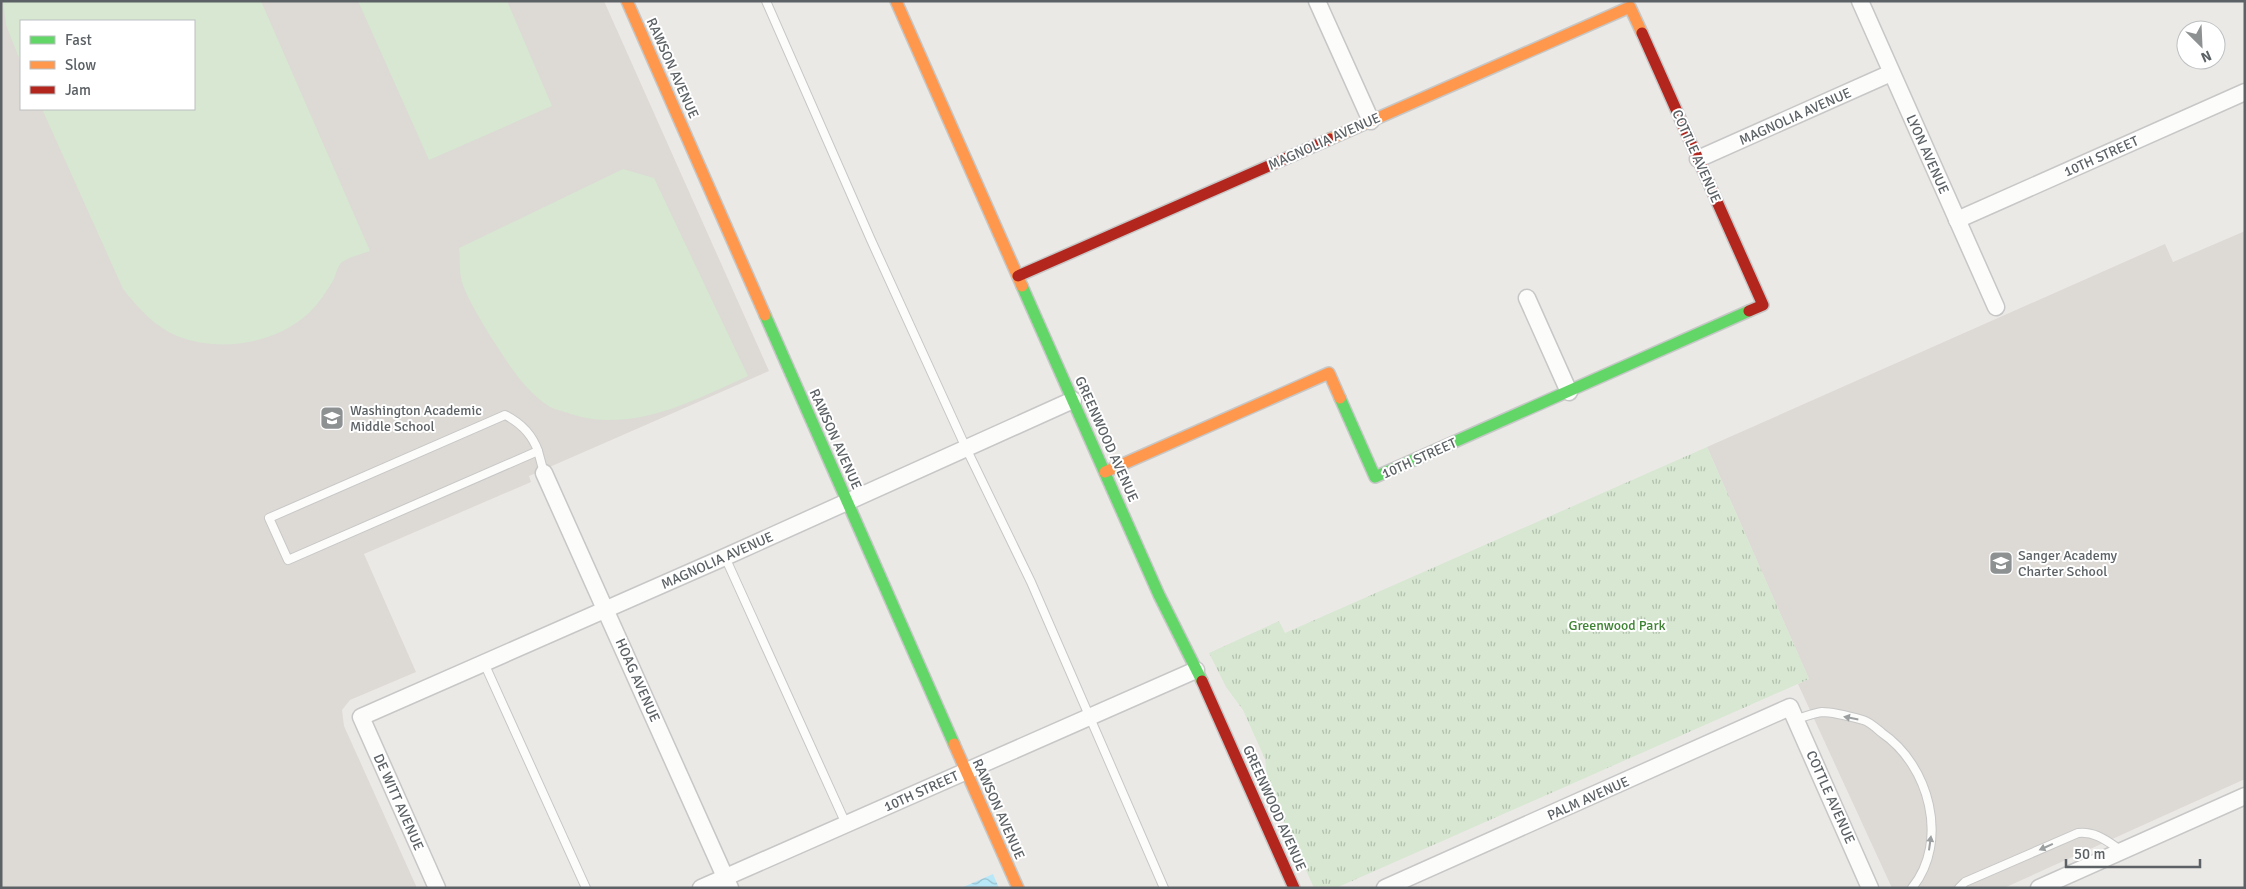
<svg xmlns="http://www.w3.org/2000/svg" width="2246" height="889" font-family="Signika,sans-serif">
<defs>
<pattern id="park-tufts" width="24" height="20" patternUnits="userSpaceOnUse" patternTransform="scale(1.25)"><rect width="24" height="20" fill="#d7e7d1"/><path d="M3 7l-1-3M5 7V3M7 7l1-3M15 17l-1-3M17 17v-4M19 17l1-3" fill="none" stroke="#b1bfad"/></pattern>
<pattern id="water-waves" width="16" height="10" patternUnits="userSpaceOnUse" patternTransform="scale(1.25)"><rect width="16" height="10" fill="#b8e8f8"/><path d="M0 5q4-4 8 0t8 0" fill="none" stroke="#99bfcc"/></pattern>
</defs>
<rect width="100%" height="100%" fill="#ebe9e6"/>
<g fill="#ddd9d5" fill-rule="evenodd">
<path d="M1,1h603l165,370 -240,105 2,6 -167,72 52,118 -66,28 -8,10 2,16 73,162h-416zM21,21h173v88h-173z"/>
<path d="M2245,231v548l-241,109h-112l-94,-204 11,-5 -102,-232 458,-203 8,18z"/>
</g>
<g fill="#d7e7d1">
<path d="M3,1h258l109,250c-8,3 -21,6 -28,11 -4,3 -6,12 -8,17 -7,12 -15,24 -25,34 -34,31 -89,40 -132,23 -22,-9 -39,-28 -54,-47l-81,-180h152v-88h-173v42l-15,-38z"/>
<path d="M358,1h149l45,105 -123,54z"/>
<path d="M623,169l31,9 94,198c-55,25 -118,59 -180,37 -5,-2 -12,-3 -18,-6 -22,-14 -38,-37 -52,-59 -9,-14 -35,-55 -37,-70 -2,-10 -1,-20 -2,-30z"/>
</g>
<path fill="url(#park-tufts)" d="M1707,447l102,232 -473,209h-22l-46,-102 -3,-27 -22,-49 -17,-23 -17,-34 70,-32 6,12z"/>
<path fill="url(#water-waves)" d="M993,874l6,14h-38z"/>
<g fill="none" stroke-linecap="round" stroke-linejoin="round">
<g stroke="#c7c7c7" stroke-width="10">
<g id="lane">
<path d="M766,1l105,239 95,208 65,134 133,306"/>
<path d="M505,415c16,8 27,19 33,36l-250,109 -19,-42z"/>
<path d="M538,451l6,22"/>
<path d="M725,557l121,267"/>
<path d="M484,663l102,225"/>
<path d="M1796,719c8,-2 18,-6 26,-7 12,0 30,5 41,8 7,2 13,8 19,13 47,32 68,108 30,155"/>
<path d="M1959,888l6,-6 113,-49c18,-2 30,9 44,18"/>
</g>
</g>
<g stroke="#c7c7c7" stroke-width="19">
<g id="street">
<path d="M1317,1l54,120"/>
<path d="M1860,1l136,306"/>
<path d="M1698,159l193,-86"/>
<path d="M1957,220l288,-128"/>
<path d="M1527,298l42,94"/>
<path d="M544,473l186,415"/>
<path d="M437,888l-76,-171 364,-160 348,-157"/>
<path d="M701,888l495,-218"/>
<path d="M1385,888l405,-181 80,181"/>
<path d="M2039,888l206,-92"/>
</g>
</g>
<g stroke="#c6c7c7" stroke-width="14">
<g id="fast">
<path d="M1022,286l137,309 43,86"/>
<path d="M765,315l189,429"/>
<path d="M1340,398l35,79 374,-166"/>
</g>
</g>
<g stroke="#c6c7c7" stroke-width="14">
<g id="slow">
<path d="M627,1l138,314"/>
<path d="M896,1l126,285"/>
<path d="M1330,139l300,-132 12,26"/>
<path d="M1105,472l224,-99 11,25"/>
<path d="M954,744l64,144"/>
</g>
</g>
<g stroke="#c6c7c7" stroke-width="14">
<g id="jam">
<path d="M1642,33l121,272 -14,6"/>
<path d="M1018,276l312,-137"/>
<path d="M1202,681l92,207"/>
</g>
</g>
<use href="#lane" stroke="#fcfcfb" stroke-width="8"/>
<use href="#street" stroke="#fcfcfb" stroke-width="16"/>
<use href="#fast" stroke="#63d668" stroke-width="11"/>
<use href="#slow" stroke="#ff974d" stroke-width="11"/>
<use href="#jam" stroke="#b3261e" stroke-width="11"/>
</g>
<defs><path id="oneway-solid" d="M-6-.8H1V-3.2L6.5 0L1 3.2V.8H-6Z" transform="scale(1.25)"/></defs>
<g fill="#9b9fa0">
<use href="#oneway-solid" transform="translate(1851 718) rotate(-169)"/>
<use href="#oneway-solid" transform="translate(1930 843) rotate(-82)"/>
<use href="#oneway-solid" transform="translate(2046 847) rotate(156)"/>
</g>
<defs>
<g id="school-square" transform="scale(1.25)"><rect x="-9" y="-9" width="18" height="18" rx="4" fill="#8d9192" stroke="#fff"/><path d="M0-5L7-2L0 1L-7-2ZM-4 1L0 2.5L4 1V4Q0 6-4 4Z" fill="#fff"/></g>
</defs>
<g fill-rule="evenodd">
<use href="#school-square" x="332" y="418"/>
<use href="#school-square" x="2001" y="563"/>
</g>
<g text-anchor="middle" stroke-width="4" stroke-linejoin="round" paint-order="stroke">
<g font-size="14" fill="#5b6164" stroke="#fff">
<text transform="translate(673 68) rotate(66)" y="5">RAWSON AVENUE</text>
<text transform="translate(1795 116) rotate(-24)" y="5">MAGNOLIA AVENUE</text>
<text transform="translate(1324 141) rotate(-24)" y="5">MAGNOLIA AVENUE</text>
<text transform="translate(1928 154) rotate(66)" y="5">LYON AVENUE</text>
<text transform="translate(1697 156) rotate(66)" y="5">COTTLE AVENUE</text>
<text transform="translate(2101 156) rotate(-24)" y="5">10TH STREET</text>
<text transform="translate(836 439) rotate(66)" y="5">RAWSON AVENUE</text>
<text transform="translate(1107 439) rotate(66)" y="5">GREENWOOD AVENUE</text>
<text transform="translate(1419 458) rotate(-24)" y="5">10TH STREET</text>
<text transform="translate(717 560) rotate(-24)" y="5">MAGNOLIA AVENUE</text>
<text transform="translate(638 680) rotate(66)" y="5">HOAG AVENUE</text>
<text transform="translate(921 791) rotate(-24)" y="5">10TH STREET</text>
<text transform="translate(1831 797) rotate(66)" y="5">COTTLE AVENUE</text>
<text transform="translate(1588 798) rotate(-24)" y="5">PALM AVENUE</text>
<text transform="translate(399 802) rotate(66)" y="5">DE WITT AVENUE</text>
<text transform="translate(1275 808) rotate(66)" y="5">GREENWOOD AVENUE</text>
<text transform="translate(999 809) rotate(66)" y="5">RAWSON AVENUE</text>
</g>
<g font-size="14" fill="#5b6164" stroke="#fff" text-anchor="start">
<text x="350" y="415">Washington Academic<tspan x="350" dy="16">Middle School</tspan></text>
<text x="2018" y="560">Sanger Academy<tspan x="2018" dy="16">Charter School</tspan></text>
</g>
<g font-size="14" fill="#3e8333" stroke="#fff">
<text x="1617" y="630">Greenwood Park</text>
</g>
</g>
<rect width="2246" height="889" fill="none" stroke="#5b6164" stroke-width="5"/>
<rect x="20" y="20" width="175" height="90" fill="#ffffff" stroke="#bdc0c1"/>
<rect x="30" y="36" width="25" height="8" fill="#63d668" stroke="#bdc0c1"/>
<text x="65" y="45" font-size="15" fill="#5b6164">Fast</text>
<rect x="30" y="61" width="25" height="8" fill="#ff974d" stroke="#bdc0c1"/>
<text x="65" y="70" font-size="15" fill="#5b6164">Slow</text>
<rect x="30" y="86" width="25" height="8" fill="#b3261e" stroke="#bdc0c1"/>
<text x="65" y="95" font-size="15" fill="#5b6164">Jam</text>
<g transform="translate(2201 45) rotate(156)"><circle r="24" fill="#ffffff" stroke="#bdc0c1"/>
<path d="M0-4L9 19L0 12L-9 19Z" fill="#8d9192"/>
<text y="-8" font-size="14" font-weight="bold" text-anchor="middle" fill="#5b6164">N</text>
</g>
<path d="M2066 859v8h134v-8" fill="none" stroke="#5b6164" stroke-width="2.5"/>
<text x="2074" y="859" font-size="15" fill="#5b6164" stroke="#ffffff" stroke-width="4" paint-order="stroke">50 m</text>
</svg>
